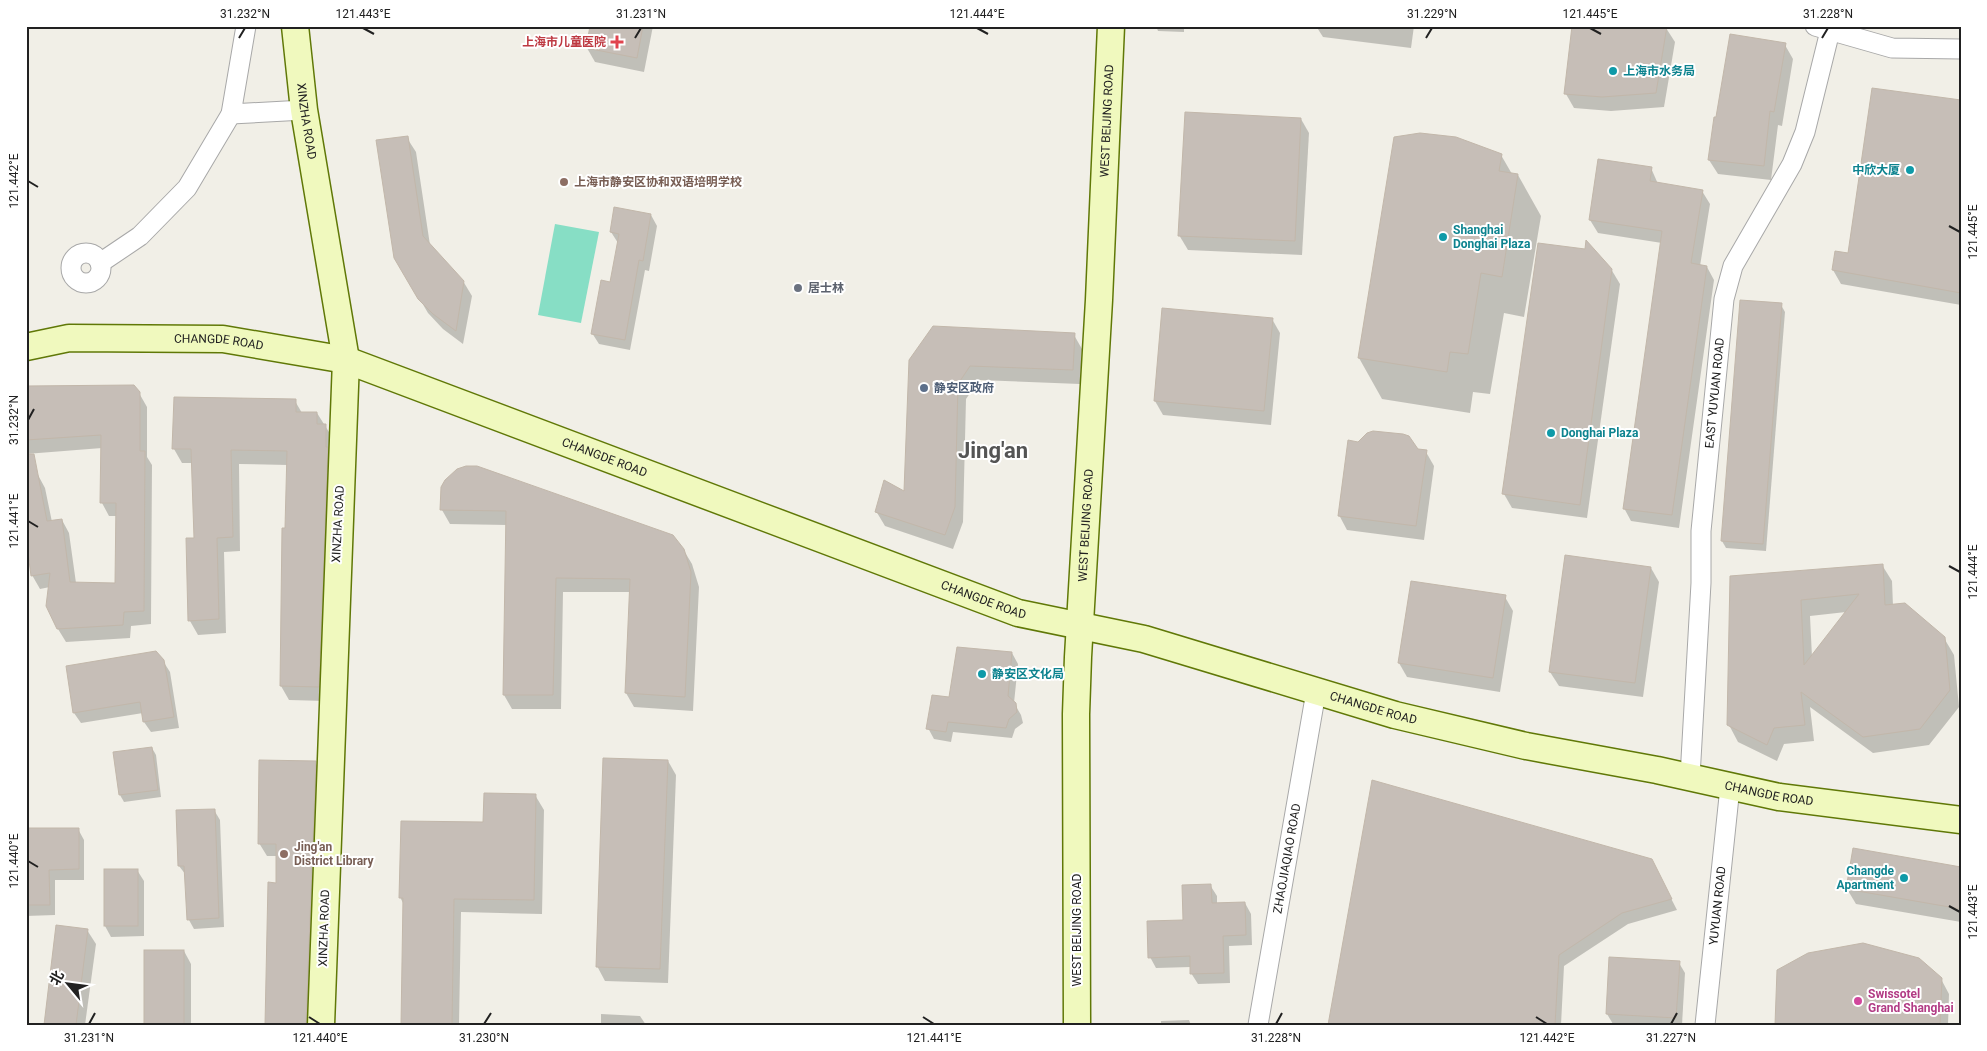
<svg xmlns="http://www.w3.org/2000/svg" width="1987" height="1051" font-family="Roboto,'Noto Sans SC',sans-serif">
<rect width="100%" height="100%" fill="#f1efe7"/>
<path fill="#87dec5" d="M555,224l44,8 -18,91 -43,-8z"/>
<g fill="#0003" fill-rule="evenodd">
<path d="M591,26h62l-9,46 -49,-10 -8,-14z"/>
<path d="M1156,26h28v6l-26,-1z"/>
<path d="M1316,26h98l-3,22 -88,-11z"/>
<path d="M1573,26l93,2 9,14 -11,65 -53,4 -37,-3 -8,-14z"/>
<path d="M1785,45l8,14 -11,67 -4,-1 -7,55 -53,-6 -9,-14z"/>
<path d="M1961,102v203l-120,-21 -8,-14 3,-17 13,2z"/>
<path d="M1301,119l8,14 -7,122 -114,-5 -9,-15z"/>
<path d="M407,138l9,14 14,93 33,36 9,15 -9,48 -20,-15 -15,-16 -33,-56z"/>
<path d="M1501,155l11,19 6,1 23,41 -17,101 -20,-4 -14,81 -17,-2 -3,21 -88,-14 -23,-41z"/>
<path d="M1651,168l7,16 44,7 8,13 -10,62 7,1 7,13 -35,248 -48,-7 -7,-13 38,-265 -64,-10 -8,-13z"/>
<path d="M651,215l6,11 -8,45 -4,-1 -15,80 -31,-6 -7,-11 19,-50 7,-40 -7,-11z"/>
<path d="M1611,269l9,15 -33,234 -75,-10 -8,-14z"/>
<path d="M1781,305l4,7 -19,239 -40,-3 -4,-7z"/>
<path d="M1272,319l8,14 -9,92 -108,-10 -8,-14z"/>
<path d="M1074,335l8,14 -2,35 -101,-4 -13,19 -3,123 -10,27 -68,-23 -9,-15 29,-18 5,-133z"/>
<path d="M26,387l113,6 8,14v50l5,8 -1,159 -20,2 -1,12 -64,4 -8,-13 -8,-42 -10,2 -8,-14 6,-100 7,13 7,34 10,-2 7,13 7,50 40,2 1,-69h-8l-7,-13v-55l-76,6z"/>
<path d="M295,401l7,12h15l17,27 -8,261 -37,-1 -8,-14 7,-221 -49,-1 1,87 -16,1 2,81 -28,2 -8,-14 5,-82 -2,-76h-11l-8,-14z"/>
<path d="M1418,450l8,2 8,14 -10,74 -77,-10 -8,-15z"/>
<path d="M442,487l241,62 9,15 7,23 -6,124 -59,-4 -8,-14 5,-101h-68l-2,117h-49l-8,-14 3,-170 -57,-1 -8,-14z"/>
<path d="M1882,565l10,16 1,25 51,32 10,17 5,52 -30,38 -56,8 -63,-46 4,34 -30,3 -7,17 -39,-19 -9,-17 2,-148zM1846,612l-34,45 -2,-41z"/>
<path d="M1651,568l8,14 -16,115 -84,-11 -9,-14z"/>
<path d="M1505,597l8,14 -13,81 -93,-15 -8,-14z"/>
<path d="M1012,653l6,11 -4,39 7,12 2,8 -8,6 -3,9 -59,-6 -2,10 -17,-3 -6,-11 22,-29z"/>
<path d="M163,661l7,11 9,56 -28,4 -7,-10 -1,-9 -62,10 -7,-10 -7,-46z"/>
<path d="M152,748l4,7 5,42 -37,5 -4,-7 -6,-41z"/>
<path d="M668,761l8,14 -8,208 -63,-2 -8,-15z"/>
<path d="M315,762l7,12 -9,251h-46l11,-169h-11l-8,-13z"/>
<path d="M535,795l9,15 -2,104 -81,-2 -2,113h-57l2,-120 -4,-8 84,-74z"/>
<path d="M214,810l6,10 4,107 -30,2 -5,-9 -3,-45 -7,-9z"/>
<path d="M78,829l6,11v40h-29v35l-29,1v-86z"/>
<path d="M1961,869v53l-105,-18 -9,-15z"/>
<path d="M105,870h32l7,11v55l-33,1 -6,-11z"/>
<path d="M1657,871l20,39 -49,14 -64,42 -3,59h-232z"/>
<path d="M1210,885l7,11v8l28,-1 6,11 1,31 -23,1 1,37 -32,1 -7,-11v-6l-35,1 -6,-11 34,-36z"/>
<path d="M87,930l9,14 -11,81h-40z"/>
<path d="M184,951l7,13v61h-45z"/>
<path d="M1679,963l6,10 -3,52 -69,-1 -6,-10z"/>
<path d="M1941,979l8,15 -1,31h-172z"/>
<path d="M601,1014l39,2 6,9h-45z"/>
<path d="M1189,1020l2,5h-30v-4z"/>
</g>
<g fill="#c6beb7" stroke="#c2b7aa" fill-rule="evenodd">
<path d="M590,26h53l-6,32 -51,-10z"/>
<path d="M1572,26h95l-11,67 -54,4 -38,-3z"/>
<path d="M1730,34l56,9 -12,69 -4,-1 -6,55 -56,-6 6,-43h2z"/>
<path d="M1872,88l89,12v193l-129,-23 3,-19 13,2z"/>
<path d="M1185,112l116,6 -6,123 -117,-5z"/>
<path d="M1420,133l36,4 46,17 -3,17 19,3 -16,103 -21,-4 -13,81 -18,-2 -3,20 -89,-14 36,-221z"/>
<path d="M408,136l15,100 41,45 -8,50 -23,-17 -15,-15 -24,-41 -18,-118z"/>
<path d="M1598,159l54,8 -2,14 53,9 -12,73 16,3 -35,249 -49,-6 39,-278 -73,-11z"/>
<path d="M614,207l37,7 -8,47 -4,-1 -14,80 -34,-6 10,-54 9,2 9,-48 -9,-2z"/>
<path d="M1586,240l26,29 -32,236 -78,-11 36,-251 47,6z"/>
<path d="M1740,300l42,3 -19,241 -42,-3z"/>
<path d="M1162,308l111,10 -9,93 -110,-10z"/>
<path d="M933,326l142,7 -2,37 -103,-4 -12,18 -3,123 -10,28 -70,-23 9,-32 20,11 5,-131z"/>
<path d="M134,385l6,7v59h5l-1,160 -20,1 -1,13 -66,4 -11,-23 4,-33 -19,3 -5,-39v-83h8l13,67 15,-2 8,63 45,1 1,-80h-16l1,-68 -75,5v-54z"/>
<path d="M174,397l122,2v13h21v12h9v23h2l-9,240 -39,-1 2,-158h3l2,-77 -56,-1 2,87 -16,1 2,81 -31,2 -2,-83h8l-3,-89h-19z"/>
<path d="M1373,431l30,3 6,2 9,13 9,1 -11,76 -78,-10 10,-76 10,2 9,-9z"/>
<path d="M466,466h11l196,69 11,14 7,23 -6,125 -60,-4 5,-114 -74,-1 -3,117h-50l3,-184 -66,-1 1,-23 4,-7 12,-11z"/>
<path d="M1565,555l86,12 -16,116 -86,-11z"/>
<path d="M1883,564l2,41 20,-2 40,34 5,53 -30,39 -57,8 -62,-45 4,33 -31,3 -7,17 -40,-20 3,-149zM1859,594l-55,71 -3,-65z"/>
<path d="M1411,581l95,14 -13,83 -95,-15z"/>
<path d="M957,647l55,5 -4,44 8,7 1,9 -8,7 -3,9 -58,-6 -2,10 -20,-3 6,-34 17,2z"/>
<path d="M156,651l8,9 10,57 -31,5 -3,-20 -67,11 -7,-47z"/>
<path d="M152,747l6,43 -39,5 -6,-43z"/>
<path d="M603,758l65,2 -8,209 -64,-2z"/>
<path d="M259,760l57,1 -10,264h-41l3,-143 8,1v-39h-18z"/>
<path d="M1372,780l280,79 20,40 -50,14 -63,42 -4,70h-227z"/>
<path d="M484,793l52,1 -2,106 -80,-1 -2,126h-51l2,-127h-4l2,-77 82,1z"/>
<path d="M215,809l4,109 -32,2 -3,-54h-6l-2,-56z"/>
<path d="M26,828h53v41l-30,1 1,35h-24z"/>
<path d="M1853,848l108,19v42l-115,-20z"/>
<rect x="104" y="869" width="34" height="57"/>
<path d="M1211,884l1,19 33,-1 1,33 -23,1 1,37 -34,1v-18l-42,2 -1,-37 36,-1 -1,-35z"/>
<path d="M56,925l32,4 -12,96h-32z"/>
<path d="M1863,943l56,15 23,20 -2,47h-165l2,-55 31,-17z"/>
<rect x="144" y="950" width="40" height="75"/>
<path d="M1609,957l71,4 -4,57 -70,-4z"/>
</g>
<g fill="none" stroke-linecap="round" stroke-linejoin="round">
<g stroke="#a8a8a8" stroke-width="21">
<g id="minor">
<path d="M246,26l-15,88 73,-4"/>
<path d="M1815,26l77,22 69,1"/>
<circle cx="86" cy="268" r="15"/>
<path d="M100,263l40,-27 47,-48 44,-74"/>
<path id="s1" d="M1690,777l11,-194v-52l23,-232 9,-33 59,-102 13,-32 25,-101"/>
<path id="s2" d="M1258,1025l58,-333"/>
<path id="s3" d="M1705,1025l25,-238"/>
</g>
</g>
<g stroke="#607807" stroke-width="29">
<g id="secondary">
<path id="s4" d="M295,26l9,84 42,250 -25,665"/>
<path id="s5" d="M26,347l43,-9 154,1 123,21 672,253 126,26 251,76 131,31 131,24 122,27 182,23"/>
<path id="s6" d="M1077,1025l-1,-311 2,-57 21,-357 12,-274"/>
</g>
</g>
<use href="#minor" stroke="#fff" stroke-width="19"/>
<use href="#secondary" stroke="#f0f9be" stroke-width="26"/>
</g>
<path fill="none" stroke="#212121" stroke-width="2" d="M363,28l11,6M977,28l11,6M1590,28l11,6M239,38l6,-10M635,38l6,-10M1426,38l6,-10M1822,38l6,-10M28,181l10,6M1949,226l11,6M28,420l6,-11M28,521l10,6M1949,566l11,6M28,861l10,6M1949,906l11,6M309,1017l11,7M923,1017l11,7M1536,1017l11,7M89,1024l6,-11M484,1024l7,-11M1276,1024l6,-11M1671,1024l6,-11"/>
<path fill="#e0444e" stroke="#fff" stroke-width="2" d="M614.5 34.5h5v5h5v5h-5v5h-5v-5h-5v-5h5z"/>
<g fill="#0f9aa8" stroke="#fff" stroke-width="2">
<circle cx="1613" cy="71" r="5"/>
<circle cx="1910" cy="170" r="5"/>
<circle cx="1443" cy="237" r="5"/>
<circle cx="1551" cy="433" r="5"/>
<circle cx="982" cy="674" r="5"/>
<circle cx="1904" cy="878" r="5"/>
</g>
<g fill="#8d6e63" stroke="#fff" stroke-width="2">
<circle cx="564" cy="182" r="5"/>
<circle cx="284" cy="854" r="5"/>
</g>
<circle fill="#6b7280" stroke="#fff" stroke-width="2" cx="798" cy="288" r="5"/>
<circle fill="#5c6f8a" stroke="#fff" stroke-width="2" cx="924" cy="388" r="5"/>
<circle fill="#d1479c" stroke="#fff" stroke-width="2" cx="1858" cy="1001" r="5"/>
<g text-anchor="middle" stroke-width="4" stroke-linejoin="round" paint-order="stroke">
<g font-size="12" font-weight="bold" fill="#be3a42" stroke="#fff" text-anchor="end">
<text x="606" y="46">上海市儿童医院</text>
</g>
<g font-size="12" font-weight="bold" fill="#0d838f" stroke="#fff" text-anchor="start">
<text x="1623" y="75">上海市水务局</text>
<text x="1900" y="174" text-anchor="end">中欣大厦</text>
<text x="1453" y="234">Shanghai<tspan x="1453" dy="14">Donghai Plaza</tspan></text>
<text x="1561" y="437">Donghai Plaza</text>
<text x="992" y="678">静安区文化局</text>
<text x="1894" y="875" text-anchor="end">Changde<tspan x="1894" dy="14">Apartment</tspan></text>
</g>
<g font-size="12" fill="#212121" stroke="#fff">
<text dy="4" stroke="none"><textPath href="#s6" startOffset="905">WEST BEIJING ROAD</textPath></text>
<text dy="4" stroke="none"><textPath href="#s4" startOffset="96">XINZHA ROAD</textPath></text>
<text dy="4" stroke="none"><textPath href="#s5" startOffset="194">CHANGDE ROAD</textPath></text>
<text dy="4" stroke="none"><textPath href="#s1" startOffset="385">EAST YUYUAN ROAD</textPath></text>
<text dy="4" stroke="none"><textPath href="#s5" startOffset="599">CHANGDE ROAD</textPath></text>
<text transform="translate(338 524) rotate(-87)" y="4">XINZHA ROAD</text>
<text dy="4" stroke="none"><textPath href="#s6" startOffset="500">WEST BEIJING ROAD</textPath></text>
<text dy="4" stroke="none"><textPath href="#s5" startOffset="1004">CHANGDE ROAD</textPath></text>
<text dy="4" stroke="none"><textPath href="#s5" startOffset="1409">CHANGDE ROAD</textPath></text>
<text dy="4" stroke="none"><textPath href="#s5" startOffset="1814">CHANGDE ROAD</textPath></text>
<text dy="4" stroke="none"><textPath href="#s2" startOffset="169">ZHAOJIAQIAO ROAD</textPath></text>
<text dy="4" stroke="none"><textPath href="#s3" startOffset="120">YUYUAN ROAD</textPath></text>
<text transform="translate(324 928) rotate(-88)" y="4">XINZHA ROAD</text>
<text transform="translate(1077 930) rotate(-90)" y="4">WEST BEIJING ROAD</text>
</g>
<g font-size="12" font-weight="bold" fill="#785e54" stroke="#fff" text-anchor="start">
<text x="574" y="186">上海市静安区协和双语培明学校</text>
<text x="294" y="851">Jing'an<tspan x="294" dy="14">District Library</tspan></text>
</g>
<g font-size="12" font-weight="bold" fill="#5b616d" stroke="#fff" text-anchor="start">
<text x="808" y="292">居士林</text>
</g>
<g font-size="12" font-weight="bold" fill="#4e5e75" stroke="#fff" text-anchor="start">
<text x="934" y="392">静安区政府</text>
</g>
<g font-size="12" font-weight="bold" fill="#b23c85" stroke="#fff" text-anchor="start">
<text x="1868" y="998">Swissotel<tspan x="1868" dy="14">Grand Shanghai</tspan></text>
</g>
<g font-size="22" font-weight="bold" fill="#545454" stroke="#fff">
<text x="993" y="458">Jing'an</text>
</g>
</g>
<rect width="1987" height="1051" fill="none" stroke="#ffffff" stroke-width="55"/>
<g transform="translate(68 984) rotate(299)" stroke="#ffffff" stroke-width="4" paint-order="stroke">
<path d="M0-4L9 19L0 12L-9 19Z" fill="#212121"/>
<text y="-8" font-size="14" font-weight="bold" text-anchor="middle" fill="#212121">北</text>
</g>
<rect x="28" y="28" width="1932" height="996" fill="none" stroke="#212121" stroke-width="2"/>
<g font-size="12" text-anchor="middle" fill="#212121">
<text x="245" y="18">31.232°N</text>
<text x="363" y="18">121.443°E</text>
<text x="641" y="18">31.231°N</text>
<text x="977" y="18">121.444°E</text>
<text x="1432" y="18">31.229°N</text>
<text x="1590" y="18">121.445°E</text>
<text x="1828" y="18">31.228°N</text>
<text transform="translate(14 181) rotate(-90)" y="4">121.442°E</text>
<text transform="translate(1973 232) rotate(-90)" y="4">121.445°E</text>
<text transform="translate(14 420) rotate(-90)" y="4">31.232°N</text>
<text transform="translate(14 521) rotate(-90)" y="4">121.441°E</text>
<text transform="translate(1973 572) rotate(-90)" y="4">121.444°E</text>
<text transform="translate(14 861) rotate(-90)" y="4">121.440°E</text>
<text transform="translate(1973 912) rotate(-90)" y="4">121.443°E</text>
<text x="89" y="1042">31.231°N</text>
<text x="320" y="1042">121.440°E</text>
<text x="484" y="1042">31.230°N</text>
<text x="934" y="1042">121.441°E</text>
<text x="1276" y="1042">31.228°N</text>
<text x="1547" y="1042">121.442°E</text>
<text x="1671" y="1042">31.227°N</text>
</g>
</svg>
